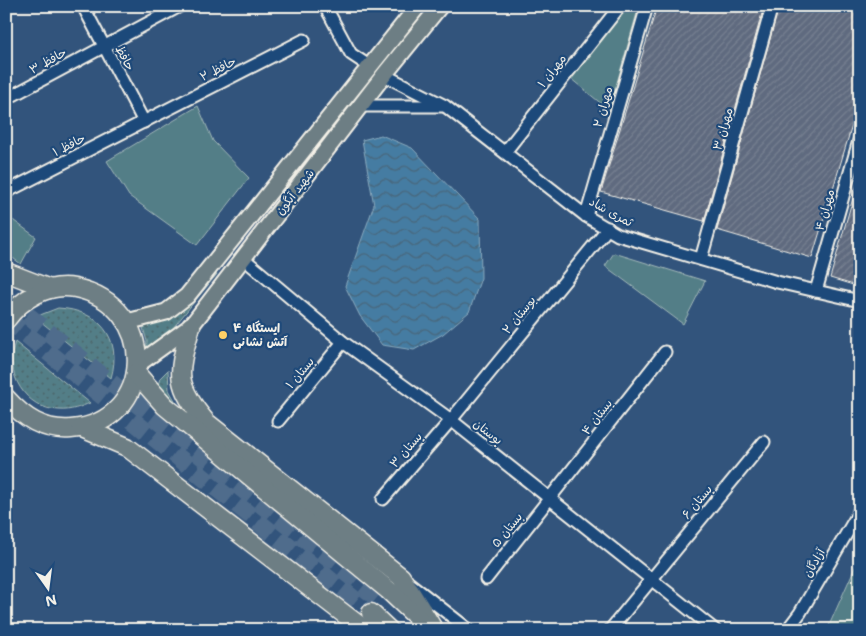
<svg xmlns="http://www.w3.org/2000/svg" width="866" height="636" font-family="'Shantell Sans','Playpen Sans Arabic',sans-serif">
<defs>
<pattern id="grass-dots" width="8" height="8" patternUnits="userSpaceOnUse" patternTransform="scale(1.25)"><rect width="8" height="8" fill="#527e87"/><path d="M2 2h.1M6 6h.1" fill="none" stroke="#4e666a" stroke-width="1.8" stroke-linecap="round"/></pattern>
<pattern id="water-waves" width="16" height="10" patternUnits="userSpaceOnUse" patternTransform="scale(1.25)"><rect width="16" height="10" fill="#457ca2"/><path d="M0 5q4-4 8 0t8 0" fill="none" stroke="#476579"/></pattern>
<pattern id="building-hatch" width="6" height="6" patternUnits="userSpaceOnUse" patternTransform="scale(1.25)"><rect width="6" height="6" fill="#5f6a7f"/><path d="M-1 1l2-2M0 6l6-6M5 7l2-2" fill="none" stroke="#778091"/></pattern>
</defs>
<rect width="100%" height="100%" fill="#32547c"/>
<filter id="ink" filterUnits="userSpaceOnUse"><feTurbulence type="fractalNoise" baseFrequency=".02" numOctaves="2"/><feDisplacementMap in="SourceGraphic" scale="10" xChannelSelector="R" yChannelSelector="G"/><feConvolveMatrix kernelMatrix="1 2 1 2 8 2 1 2 1" color-interpolation-filters="sRGB"/></filter>
<g filter="url(#ink)">
<g fill="url(#grass-dots)" stroke="#a3b8b8">
<path d="M217,274l-44,54 -27,25 1,-12 -4,-13c34,-16 48,-26 74,-54z"/>
<path d="M58,308c40,2 65,29 53,70l-76,-61z"/>
<path d="M15,342l75,61c-10,4 -19,8 -31,7 -34,-1 -55,-37 -44,-68z"/>
<path d="M168,370l1,20 8,14 -2,3 -17,-21 2,-8z"/>
</g>
<g fill="#527e87" stroke="#a3b8b8">
<path d="M628,6h11l-30,104 -39,-32z"/>
<path d="M198,106l15,35 36,37 -52,67 -68,-49 -22,-35z"/>
<path d="M6,215l30,22 -15,27 -15,-11z"/>
<path d="M614,253l91,28 -22,43 -78,-58z"/>
<path d="M860,556v74h-33z"/>
</g>
<path fill="url(#water-waves)" stroke="#8babbe" d="M381,135l31,13 68,71 1,59 -12,34 -26,22 -29,16 -32,-5 -22,-29 -15,-30 29,-81 -12,-65z"/>
<g fill="url(#building-hatch)" stroke="#f4f1e8">
<path d="M657,6h107l-60,215 -103,-29z"/>
<path d="M779,6h81v93l-48,159 -95,-28z"/>
<path d="M857,184h3v103l-30,-9z"/>
</g>
<g fill="none" stroke-linecap="round" stroke-linejoin="round">
<g stroke="#4f6c8c" stroke-width="18" stroke-dasharray="18 9" stroke-linecap="butt">
<path d="M6,298l375,303"/>
<path d="M6,318l365,295"/>
</g>
<g stroke="#f4f1e8" stroke-width="15">
<g id="minor">
<path d="M83,6l61,116"/>
<path d="M325,6l26,48 18,12"/>
<path d="M384,75l61,31 141,110 32,19 159,47 83,19"/>
<path d="M6,99l174,-93"/>
<path d="M361,106h81"/>
<path d="M505,152l115,-146"/>
<path d="M6,192l298,-152"/>
<path d="M586,216l61,-210"/>
<path d="M243,258l100,84 108,78 264,210"/>
<path d="M701,259l71,-253"/>
<path d="M816,291l44,-154"/>
<path d="M278,421l65,-79"/>
<path d="M383,499l68,-79 157,-192"/>
<path d="M486,579l179,-227"/>
<path d="M409,583l60,47"/>
<path d="M610,630l154,-188"/>
<path d="M787,630l13,-17 58,-99 2,-7"/>
</g>
</g>
<g stroke="#f4f1e8" stroke-width="19">
<g id="major">
<path d="M127,322l39,-10 21,-16 231,-290"/>
<path d="M137,365l54,-39 193,-251 56,-69"/>
</g>
</g>
<g stroke="#f4f1e8" stroke-width="21">
<g id="highway">
<path d="M6,272l44,17"/>
<path d="M6,320c15,-21 42,-37 69,-32 85,17 81,135 -4,141 -28,2 -47,-11 -65,-31"/>
<path d="M191,326c-13,47 -18,56 15,96l195,155 33,53"/>
<path d="M136,373l29,33 223,184 33,31"/>
<path d="M82,428l45,19 238,183"/>
<path d="M371,613l18,17"/>
</g>
</g>
<use href="#minor" stroke="#1f4a7a" stroke-width="11"/>
<use href="#major" stroke="#6d7e84" stroke-width="15"/>
<use href="#highway" stroke="#6d7e84" stroke-width="18"/>
</g>
</g>
<circle fill="#ffd166" stroke="#1f4a7a" stroke-width="2" cx="223" cy="335" r="5"/>
<g text-anchor="middle" stroke-width="4.5" stroke-linejoin="round" paint-order="stroke">
<g font-size="12" fill="#f4f1e8" stroke="#1f4a7a">
<text transform="translate(125 58) rotate(62)" y="4">حافظ</text>
<text transform="translate(48 61) rotate(-29)" y="4">حافظ ۳</text>
<text transform="translate(218 69) rotate(-27)" y="4">حافظ ۲</text>
<text transform="translate(552 71) rotate(-52)" y="4">۱ مهران</text>
<text transform="translate(603 107) rotate(-74)" y="4">مهران ۲</text>
<text transform="translate(723 129) rotate(-74)" y="4">مهران ۳</text>
<text transform="translate(69 145) rotate(-27)" y="4">حافظ ۱</text>
<text transform="translate(295 192) rotate(-52)" y="4">شهید آبگون</text>
<text transform="translate(825 210) rotate(-74)" y="4">مهران ۴</text>
<text transform="translate(611 212) rotate(29)" y="4">ثمری شاد</text>
<text transform="translate(519 315) rotate(-51)" y="4">بوستان ۲</text>
<text transform="translate(300 373) rotate(-50)" y="4">بستان ۱</text>
<text transform="translate(597 417) rotate(-52)" y="4">بستان ۴</text>
<text transform="translate(488 432) rotate(38)" y="4">بوستان</text>
<text transform="translate(406 450) rotate(-49)" y="4">بستان ۳</text>
<text transform="translate(697 502) rotate(-50)" y="4">بستان ۶</text>
<text transform="translate(507 530) rotate(-51)" y="4">بستان ۵</text>
<text transform="translate(814 563) rotate(-60)" y="4">آزادگان</text>
</g>
<g font-size="12" font-weight="bold" fill="#f4f1e8" stroke="#1f4a7a" text-anchor="start">
<text x="233" y="332">ایستگاه ۴<tspan x="233" dy="14">آتش نشانی</tspan></text>
</g>
</g>
<rect width="866" height="636" fill="none" stroke="#1f4a7a" stroke-width="25"/>
<rect x="12" y="12" width="841" height="611" fill="none" stroke="#f4f1e8" stroke-width="2" filter="url(#ink)"/>
<g transform="translate(48 588) rotate(166)" stroke="#1f4a7a" stroke-width="4" paint-order="stroke">
<path d="M0-4L9 19L0 12L-9 19Z" fill="#f4f1e8"/>
<text y="-8" font-size="14" font-weight="bold" text-anchor="middle" fill="#f4f1e8">N</text>
</g>
</svg>
